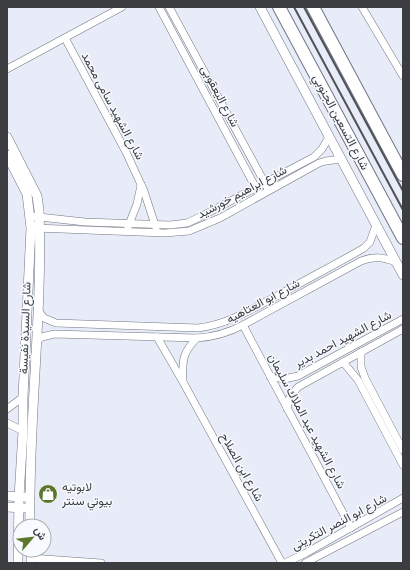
<svg xmlns="http://www.w3.org/2000/svg" width="410" height="570" font-family="'PT Sans Narrow',Vazirmatn,sans-serif">
<rect width="100%" height="100%" fill="#e7ecf8"/>
<g fill="none" stroke-linecap="round" stroke-linejoin="round">
<g stroke="#717680" stroke-width="8">
<g id="minor">
<path d="M159,7l99,185"/>
<path d="M169,7l98,180"/>
<path d="M362,7l41,69"/>
<path d="M65,38l61,114 18,39 12,37"/>
<path d="M7,69l115,-62"/>
<path d="M30,216l55,6 85,3 17,-2 15,-7 112,-59 8,-8 7,-12"/>
<path d="M128,227l9,-23 4,-19"/>
<path d="M35,228l130,5 24,-2 31,-13 99,-55 7,-2 15,-2"/>
<path d="M38,310l6,8 12,5 142,5c30,-3 59,-22 86,-36 27,-15 54,-29 80,-44l6,-6 6,-17"/>
<path d="M243,325l108,203"/>
<path d="M157,337l26,45 99,181"/>
<path d="M37,341l5,-4 12,-3 143,4c17,-1 31,-5 46,-13l118,-64c12,-5 22,-4 35,1"/>
<path d="M361,352v15l4,11 38,72"/>
<path d="M343,362l15,18 45,85"/>
<path d="M270,376l14,3 14,-3 105,-57"/>
<path d="M183,380c-1,-20 0,-28 14,-42"/>
<path d="M287,408l3,-11 8,-10 105,-58"/>
<path d="M7,409l16,-12"/>
<path d="M7,423l16,8"/>
<path d="M31,558l70,5"/>
<path d="M285,563l21,-10 97,-55"/>
<path d="M305,563l98,-51"/>
</g>
</g>
<g stroke="#717680" stroke-width="10">
<g id="tertiary">
<path d="M260,7l143,268"/>
<path d="M7,137l26,51 4,8 2,14c4,105 -11,211 -9,316"/>
<path d="M7,155l20,39 4,34 -8,169v34l-4,66 -1,66"/>
<path d="M7,496l18,1"/>
<path d="M7,507l17,1"/>
<path d="M31,550v13"/>
</g>
</g>
<g stroke="#717680" stroke-width="14">
<g id="trunk">
<path d="M279,7l124,231"/>
<path d="M313,7l90,168"/>
</g>
</g>
<use href="#minor" stroke="#fff" stroke-width="7"/>
<use href="#tertiary" stroke="#fff" stroke-width="9"/>
<use href="#trunk" stroke="#fff" stroke-width="12"/>
<g stroke="#505257" stroke-width="2">
<path d="M294,7l109,203"/>
<path d="M304,7l99,184"/>
</g>
</g>
<defs>
<g id="shop-disc" transform="scale(1)"><circle r="9.5" fill="#5b772c" stroke="#f7fafe"/><path d="M-5-2.5h2.3a2.7 3.5 0 0 1 5.4 0H5L5.5 6h-11ZM-1.5-2.5h3a1.5 2.3 0 0 0-3 0Z" fill="#fff"/></g>
</defs>
<g fill-rule="evenodd">
<use href="#shop-disc" x="48" y="494"/>
</g>
<g text-anchor="middle" stroke-width="3" stroke-linejoin="round" paint-order="stroke">
<g font-size="12" fill="#3b3d41" stroke="#f7fafe">
<text transform="translate(220 96) rotate(62)" y="4">شارع اليعقوبى</text>
<text transform="translate(113 106) rotate(62)" y="4">شارع الشهيد سامى محمد</text>
<text transform="translate(341 122) rotate(62)" y="4">شارع التسعين الجنوبي</text>
<text transform="translate(242 192) rotate(-28)" y="4">شارع ابراهيم خورشيد</text>
<text transform="translate(263 301) rotate(-28)" y="4">شارع ابو العتاهيه</text>
<text transform="translate(25 328) rotate(-88)" y="4">شارع السيدة نفيسة</text>
<text transform="translate(343 339) rotate(-28)" y="4">شارع الشهيد احمد بدير</text>
<text transform="translate(307 421) rotate(62)" y="4">شارع الشهيد عبد الملاك سليمان</text>
<text transform="translate(242 467) rotate(61)" y="4">شارع ابن الصلاح</text>
<text transform="translate(339 522) rotate(-28)" y="4">شارع ابو النصر التكريتى</text>
</g>
<g font-size="12" fill="#3b3d41" stroke="#f7fafe" text-anchor="start">
<text x="62" y="491">لابوتيه<tspan x="62" dy="14">بيوتي سنتر</tspan></text>
</g>
</g>
<rect width="410" height="570" fill="none" stroke="#3b3d41" stroke-width="16"/>
<g transform="translate(32 538) rotate(62)"><circle r="19" fill="#f7fafe" stroke="#acaeb2"/>
<path d="M0-3L7 15L0 10L-7 15Z" fill="#5b772c"/>
<text y="-6" font-size="11" font-weight="bold" text-anchor="middle" fill="#3b3d41">ش</text>
</g>
</svg>
